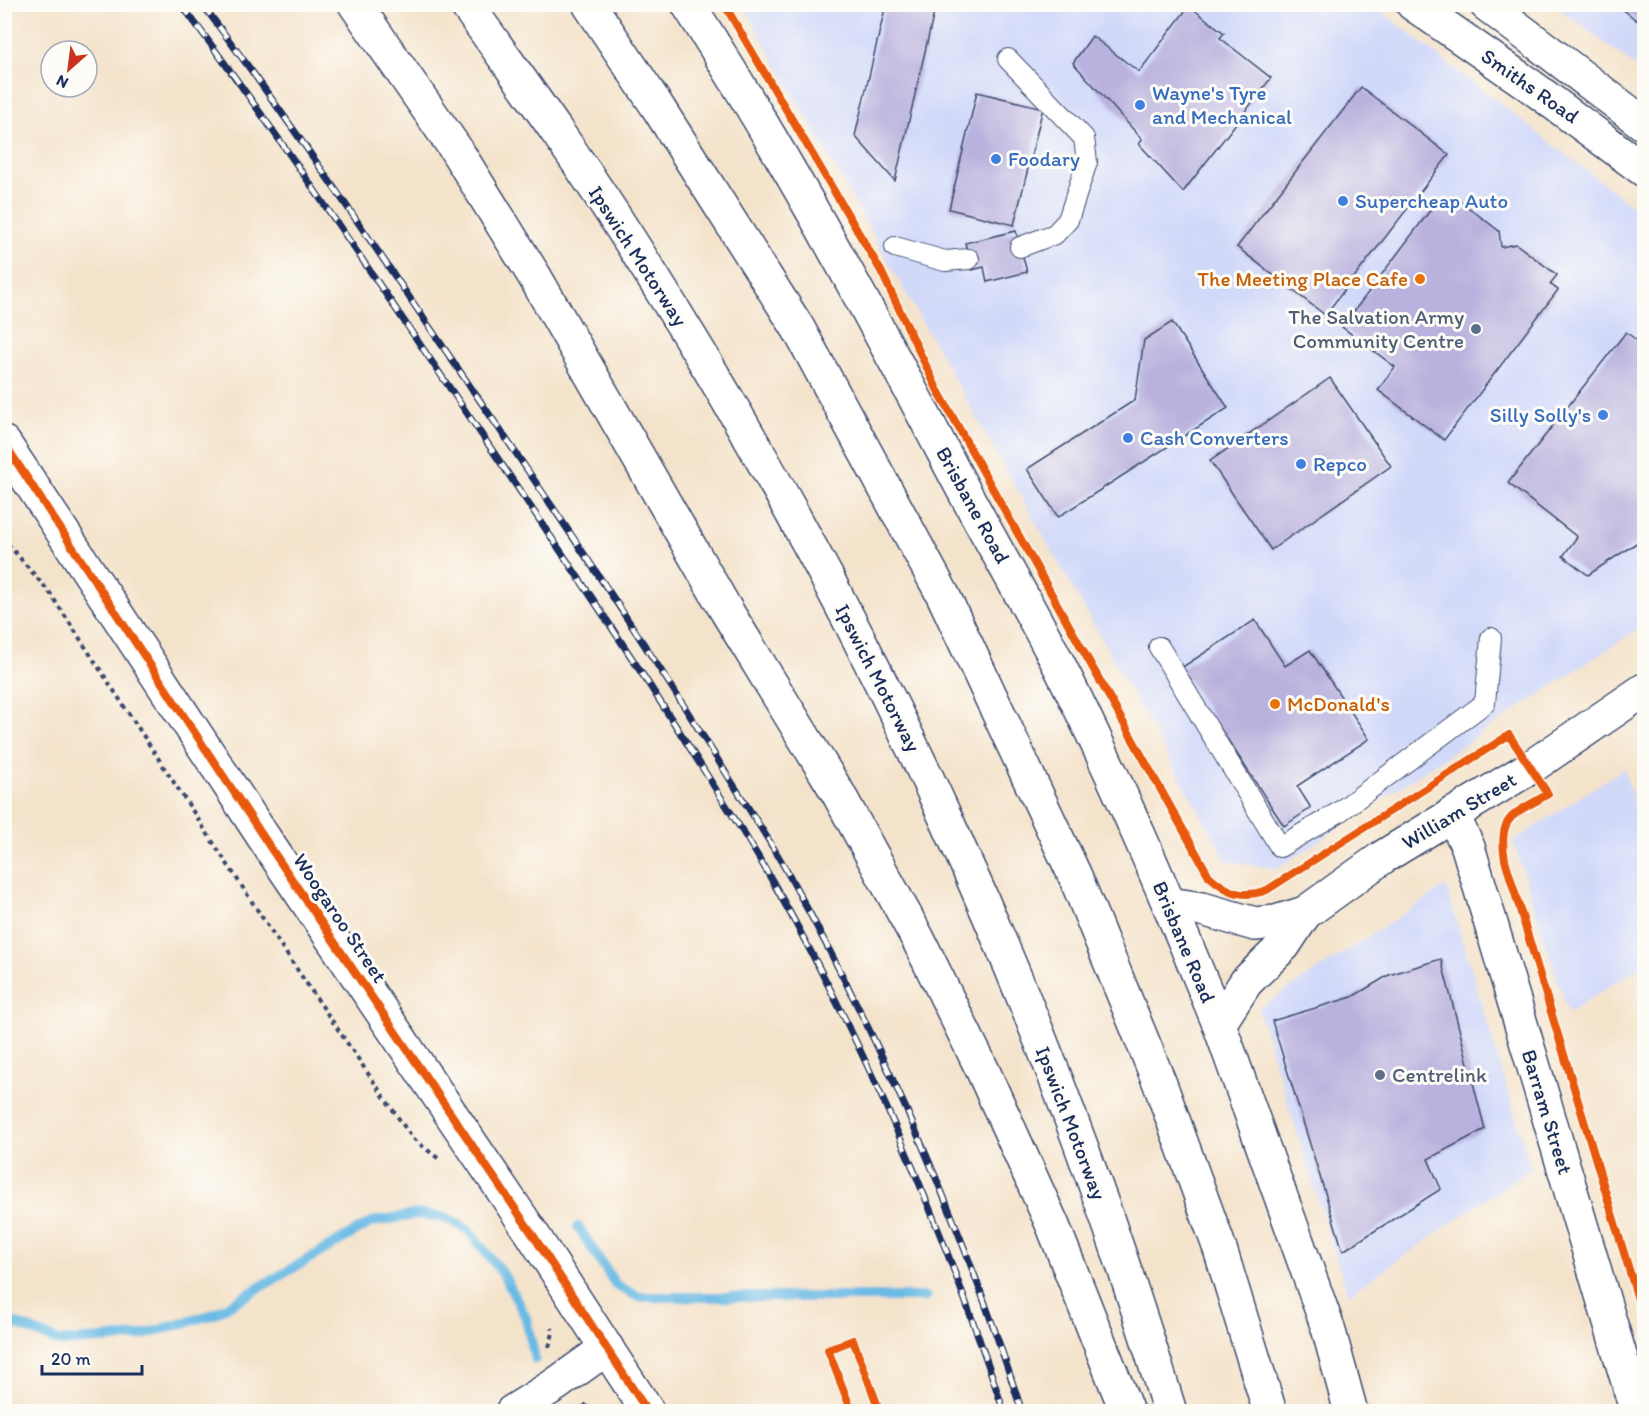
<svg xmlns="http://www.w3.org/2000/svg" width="1649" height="1416" font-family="Itim,sans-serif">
<rect width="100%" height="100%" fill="#fdfcf7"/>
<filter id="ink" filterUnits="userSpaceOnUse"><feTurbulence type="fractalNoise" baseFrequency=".0167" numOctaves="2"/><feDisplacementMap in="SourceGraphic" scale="12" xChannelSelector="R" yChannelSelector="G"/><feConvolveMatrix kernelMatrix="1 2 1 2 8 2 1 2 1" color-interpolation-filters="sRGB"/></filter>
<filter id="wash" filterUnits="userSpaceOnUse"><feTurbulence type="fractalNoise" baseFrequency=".008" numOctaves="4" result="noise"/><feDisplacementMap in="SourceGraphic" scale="24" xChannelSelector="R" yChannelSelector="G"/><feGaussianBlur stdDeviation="1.35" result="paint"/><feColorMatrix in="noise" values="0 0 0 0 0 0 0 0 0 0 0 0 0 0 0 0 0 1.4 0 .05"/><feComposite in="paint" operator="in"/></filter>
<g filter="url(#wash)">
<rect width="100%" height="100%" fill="#f4e3cb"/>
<g fill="#d1d9f9">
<path d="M743,5h630l271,210v410l-367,244 -50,-8z"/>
<path d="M1554,5h90v68z"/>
<path d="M1624,768l20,70v126l-76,49 -55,-172z"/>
<path d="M1446,886l85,282 -183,127 -90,-286z"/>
</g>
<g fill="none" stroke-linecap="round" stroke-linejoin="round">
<g stroke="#69bae4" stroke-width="10">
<path d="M578,1227l38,58 23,12h287"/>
<path d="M4,1319l56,23 79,-6 75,-22 158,-92 47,-8 29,4 20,12 35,44 23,44 9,41"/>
</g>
</g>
<g id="blocks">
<g fill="#bab2de">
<path d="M886,4h50l-41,177 -40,-45z"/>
<path d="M1616,4h28v22z"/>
<path d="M1189,6l35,27 -4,5 51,40 -88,114 -44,-48 3,-5 -69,-76 19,-27 47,36z"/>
<path d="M1361,87l88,68 -124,160 -88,-68z"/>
<path d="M977,92l66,16 -29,117 -65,-16z"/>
<path d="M1456,198l43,33 2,16 15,-3 41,31 -7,9 8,6 -114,150 -66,-50 17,-23 -53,-40 96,-127 11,7z"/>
<path d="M1016,231l11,41 -40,10 -3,-15 -12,3 -7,-27z"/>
<path d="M1172,322l56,86 -170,109 -31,-48 108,-69 9,-60z"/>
<path d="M1626,332l18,14v192l-56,37 -25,-19 14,-19 -69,-54z"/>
<path d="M1330,378l61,88 -120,84 -61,-89z"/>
<path d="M1255,620l30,46 25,-16 59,89 -72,47 14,22 -27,18 -103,-158z"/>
<path d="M1441,959l44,170 -57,30 13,30 -98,62 -71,-230 80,-24 37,-22z"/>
</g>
</g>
</g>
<g filter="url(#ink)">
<use href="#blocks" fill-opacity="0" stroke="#3c4a6e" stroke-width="1.5"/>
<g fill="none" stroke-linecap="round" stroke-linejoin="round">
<g stroke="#3c4a6e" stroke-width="22">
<g id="service">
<path d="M1008,59l76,79 3,24 -19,58 -13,14 -35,13"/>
<path d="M895,247l50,14 24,-2"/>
<path d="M1159,647l121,200 59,-35 146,-109 6,-65"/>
</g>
</g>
<g stroke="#3c4a6e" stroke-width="36">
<g id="minor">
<path d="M1452,814l16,33 169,565"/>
<path d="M1169,904l33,5 53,15 21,-2 29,-9 78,-56 148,-90 113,-77"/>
<path d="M1219,1024l27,-42 38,-37 21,-32"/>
<path d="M512,1412l43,-27 52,-37"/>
</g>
</g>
<g stroke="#3c4a6e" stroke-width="36">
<g id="tertiary">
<path d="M1413,4l115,80 116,86"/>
<path d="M1486,4l158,120"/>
<path d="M4,443l268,407 259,382 117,180"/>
</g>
</g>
<g stroke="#3c4a6e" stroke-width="36">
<path id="secondary" d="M688,4c94,146 177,299 258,453 36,70 77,138 113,208 59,117 110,238 160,359"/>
</g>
<g stroke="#3c4a6e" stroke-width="36">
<g id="motorway">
<path d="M355,4l100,144 80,129 191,333 112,183 80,146 65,132 70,155 74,186"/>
<path d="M466,4c62,86 124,172 180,262 225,355 403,743 524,1146"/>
<path d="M589,4l68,102 141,222 145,267 132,281 85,208 60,165 50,163"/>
<path d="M1219,1024l109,304 23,84"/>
</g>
</g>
<g stroke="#3c4a6e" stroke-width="4" stroke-dasharray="4.5 4.5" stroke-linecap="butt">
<path d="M4,536l4,8 42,49 229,350 129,189 9,10 22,17"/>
<path d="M549,1347l4,-14 -1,-5"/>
<path d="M584,1404l8,8"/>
</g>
<use href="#service" stroke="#fff" stroke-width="20"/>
<use href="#minor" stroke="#fff" stroke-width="33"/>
<use href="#tertiary" stroke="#fff" stroke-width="33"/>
<use href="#secondary" stroke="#fff" stroke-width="33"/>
<use href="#motorway" stroke="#fff" stroke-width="33"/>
<g stroke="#1b2f5e" stroke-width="7">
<g id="rail">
<path d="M181,4c102,136 196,278 292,418 79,116 158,232 232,350 23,37 48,74 69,112 94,167 170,345 230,528"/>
<path d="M202,4c99,131 190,269 283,404 81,118 161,236 236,357 23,37 48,73 69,112 94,170 173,349 232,535"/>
</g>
</g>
<use href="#rail" stroke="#fdfcf7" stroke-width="4.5" stroke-dasharray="14" stroke-linecap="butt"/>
<g stroke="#fdfcf7" stroke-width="11">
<g id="cycleway">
<path d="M724,4l157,267 56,118 272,487c19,17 33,23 58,14l242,-155 39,59c-34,21 -51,21 -43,66l139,459"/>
<path d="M4,443l268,407 259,382 117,180"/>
<path d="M852,1412l-24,-62 25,-10 27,72"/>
</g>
</g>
<use href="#cycleway" stroke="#e8590c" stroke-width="8"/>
</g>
</g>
<g fill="#3f7fe0" stroke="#fdfcf7" stroke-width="2">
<circle cx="1140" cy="105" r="6"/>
<circle cx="996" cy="159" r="6"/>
<circle cx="1343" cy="201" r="6"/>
<circle cx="1603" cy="415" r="6"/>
<circle cx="1128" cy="438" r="6"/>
<circle cx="1301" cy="464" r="6"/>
</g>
<g fill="#e8710a" stroke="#fdfcf7" stroke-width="2">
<circle cx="1420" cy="279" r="6"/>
<circle cx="1275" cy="704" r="6"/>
</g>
<g fill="#5c6f8a" stroke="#fdfcf7" stroke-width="2">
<circle cx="1476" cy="329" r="6"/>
<circle cx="1380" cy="1075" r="6"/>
</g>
<g text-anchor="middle" stroke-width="6" stroke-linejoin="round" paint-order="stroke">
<g font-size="21" fill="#1b2f5e" stroke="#fdfcf7">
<text transform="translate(1530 86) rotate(35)" y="7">Smiths Road</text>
<text transform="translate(638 256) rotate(57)" y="7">Ipswich Motorway</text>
<text transform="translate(973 505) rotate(61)" y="7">Brisbane Road</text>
<text transform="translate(878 678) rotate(63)" y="7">Ipswich Motorway</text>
<text transform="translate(1459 811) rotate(-31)" y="7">William Street</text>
<text transform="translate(340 918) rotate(56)" y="7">Woogaroo Street</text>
<text transform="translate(1184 942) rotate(67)" y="7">Brisbane Road</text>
<text transform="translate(1547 1112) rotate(73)" y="7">Barram Street</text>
<text transform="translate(1071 1123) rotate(69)" y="7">Ipswich Motorway</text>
</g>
<g font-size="21" fill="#366cbe" stroke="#fdfcf7" text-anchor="start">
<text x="1152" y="100">Wayne's Tyre<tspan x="1152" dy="24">and Mechanical</tspan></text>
<text x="1008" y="166">Foodary</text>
<text x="1355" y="208">Supercheap Auto</text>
<text x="1591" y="422" text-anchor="end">Silly Solly's</text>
<text x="1140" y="445">Cash Converters</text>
<text x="1313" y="471">Repco</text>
</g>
<g font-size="21" fill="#c56008" stroke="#fdfcf7" text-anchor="end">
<text x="1408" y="286">The Meeting Place Cafe</text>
<text x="1287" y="711" text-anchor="start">McDonald's</text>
</g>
<g font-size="21" fill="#4e5e75" stroke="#fdfcf7" text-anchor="end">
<text x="1464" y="324">The Salvation Army<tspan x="1464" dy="24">Community Centre</tspan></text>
<text x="1392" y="1082" text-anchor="start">Centrelink</text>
</g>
</g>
<rect width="1649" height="1416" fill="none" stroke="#fdfcf7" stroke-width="24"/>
<g transform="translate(69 69) rotate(208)"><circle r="28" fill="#fdfcf7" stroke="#a3aaba" stroke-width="1.5"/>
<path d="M0-4.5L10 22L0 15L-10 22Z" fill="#c8321e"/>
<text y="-9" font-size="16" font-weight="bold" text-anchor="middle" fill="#1b2f5e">N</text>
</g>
<path d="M42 1365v9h100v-9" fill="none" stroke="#1b2f5e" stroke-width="3"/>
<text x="51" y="1365" font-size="18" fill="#1b2f5e" stroke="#fdfcf7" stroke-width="4.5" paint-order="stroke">20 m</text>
</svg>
